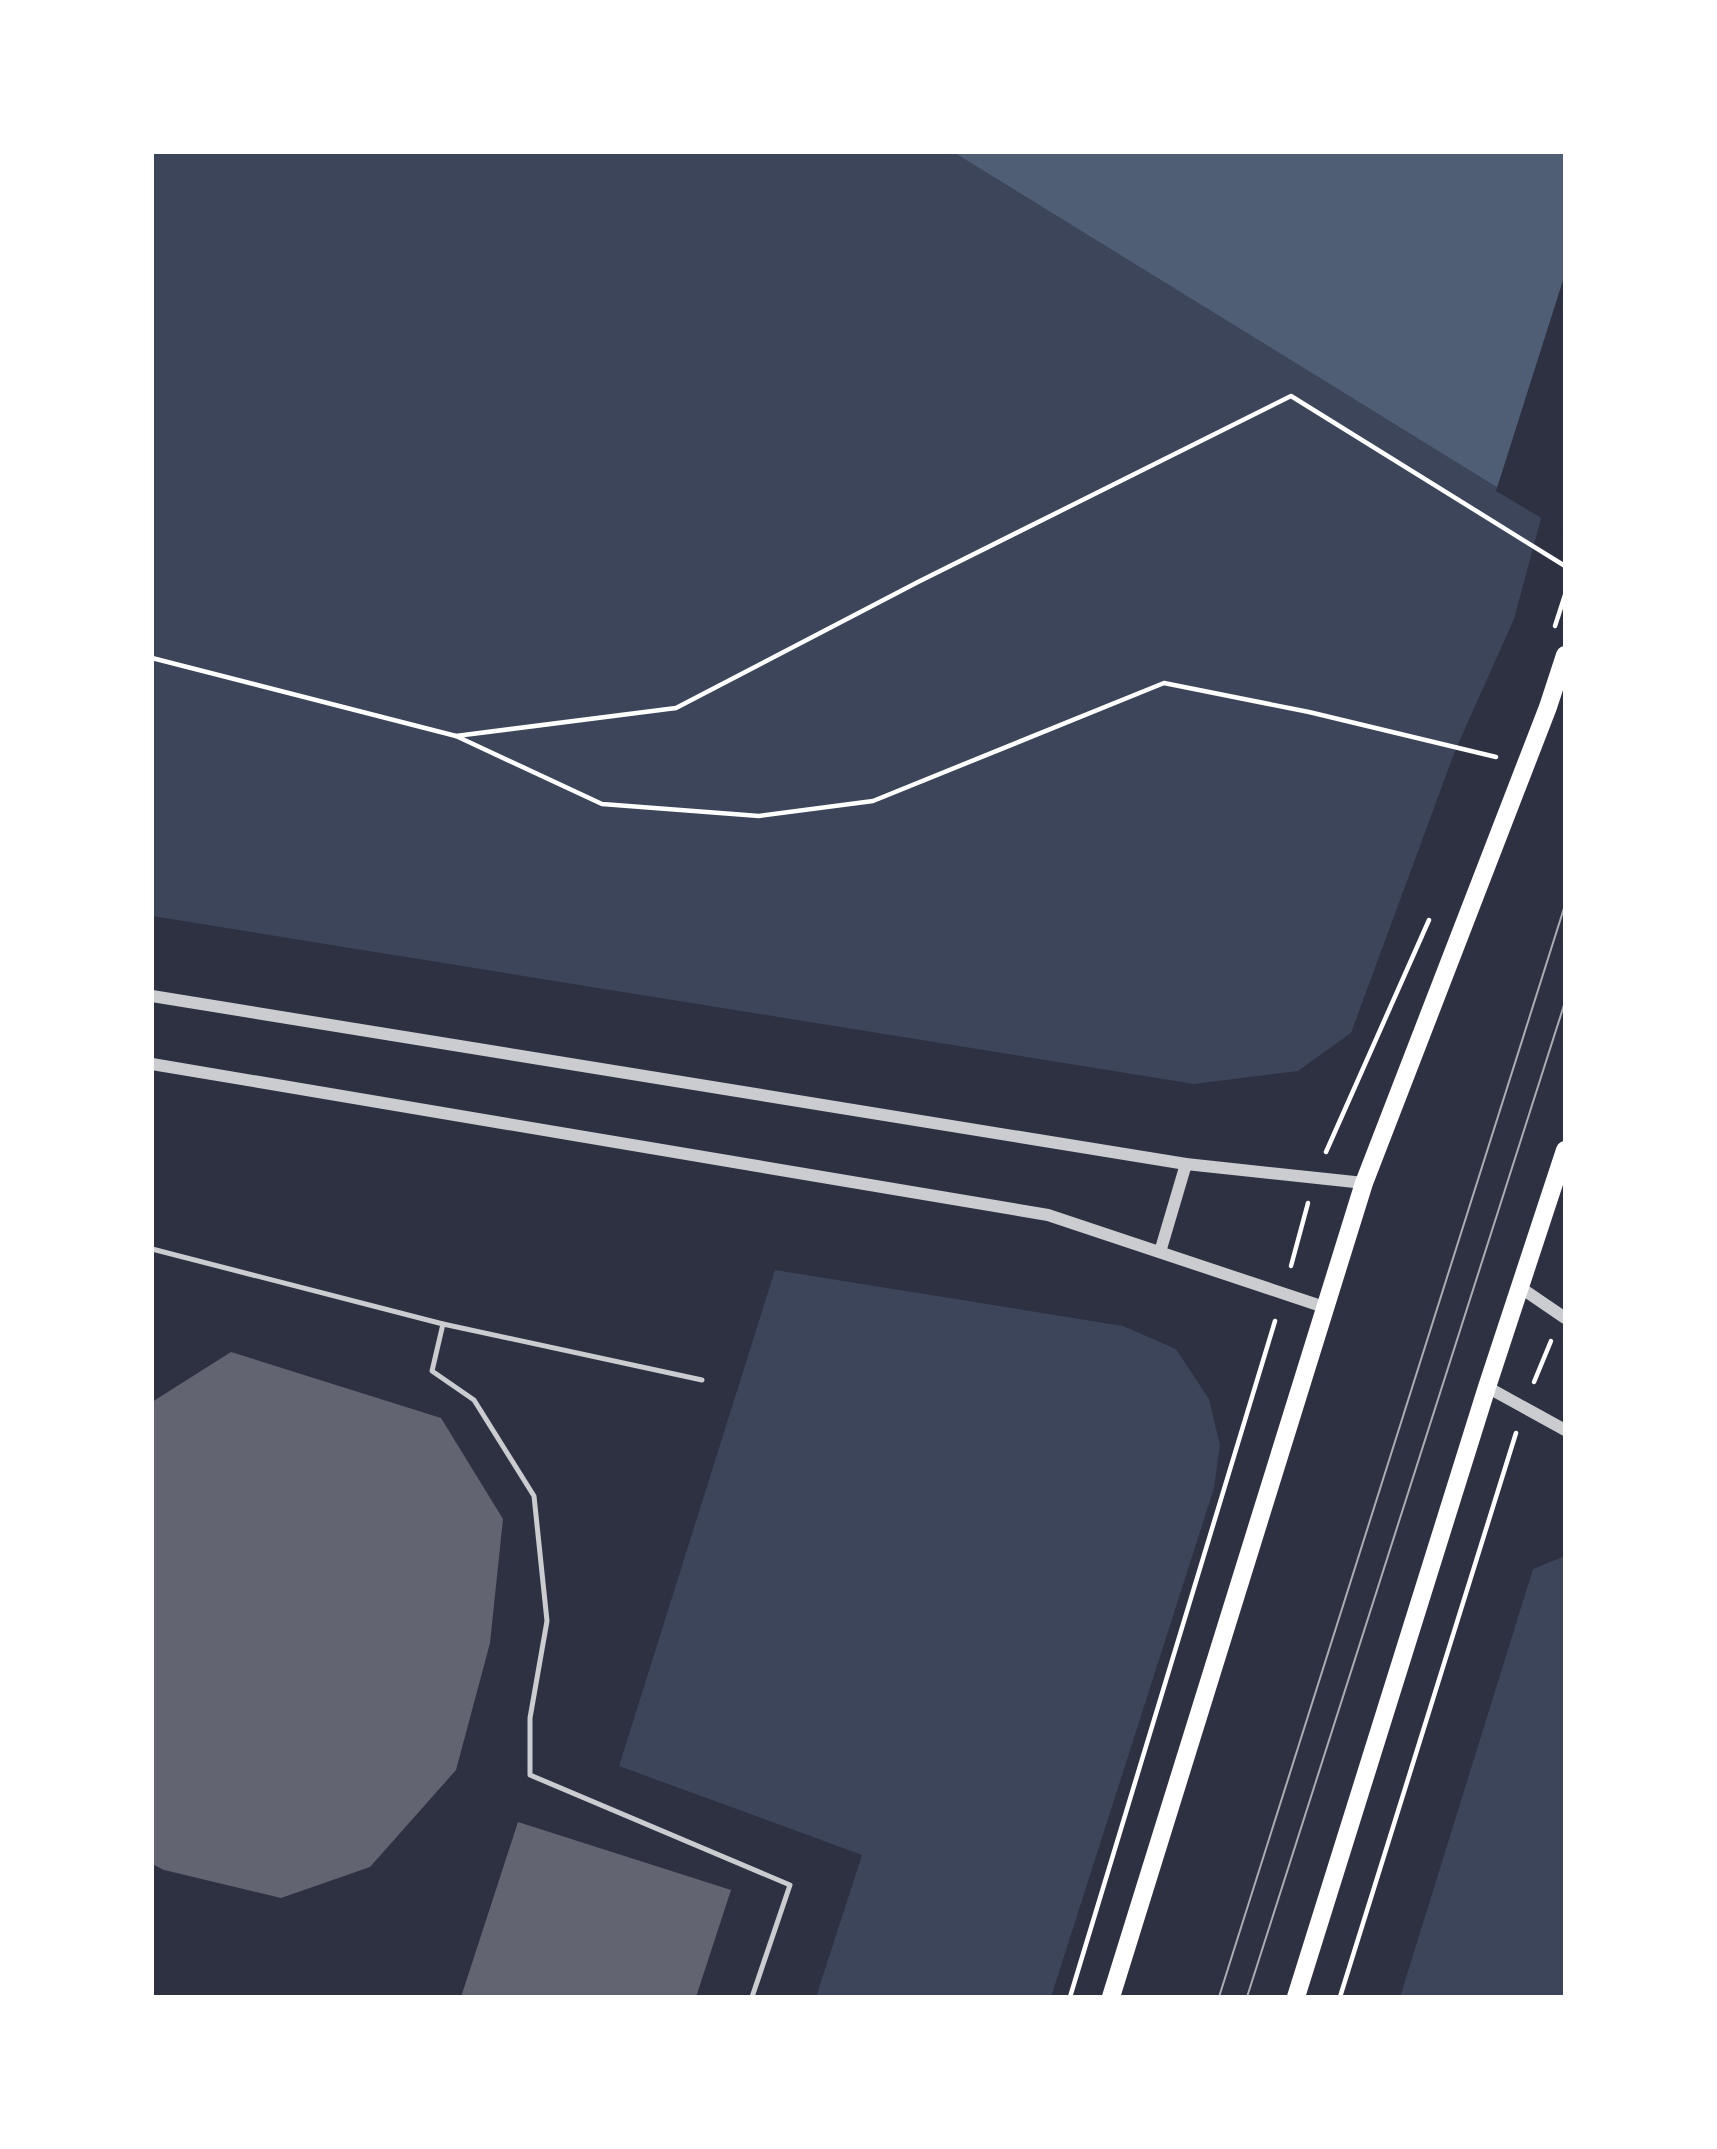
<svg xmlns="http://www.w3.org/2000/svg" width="1717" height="2149" font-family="'PT Serif',serif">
<rect width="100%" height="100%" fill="#2d3142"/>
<g fill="#3c4559">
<path d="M152,152h801l589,363 -28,104 -59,132 -104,282 -53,38 -104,13 -1042,-168z"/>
<path d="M775,1270l348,56 53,23 33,50 11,46 -6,43 -163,509h-235l46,-142 -243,-89z"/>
<path d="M1565,1556v441h-165l133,-428z"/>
</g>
<path fill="#4f5d75" d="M953,152h612v377l-23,-14z"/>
<path fill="#2d3142" d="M1565,274v258l-69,-41z"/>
<g fill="#626471">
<path d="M231,1352l210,66 62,101 -13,124 -34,127 -86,97 -89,31 -117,-28 -12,-6v-462z"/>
<path d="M518,1822l213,68 -35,107h-235z"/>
</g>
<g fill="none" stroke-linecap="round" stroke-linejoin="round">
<g stroke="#fff" stroke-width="4.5">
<path d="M1555,626l10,-31"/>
<path d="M152,658l304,78 220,-28 242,-126 373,-186 274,170"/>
<path d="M456,736l146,68 157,12 114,-15 291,-118 145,29 187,45"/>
<path d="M1326,1152l103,-232"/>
<path d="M1291,1266l17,-63"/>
<path d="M1534,1382l17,-41"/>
<path d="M1070,1997l205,-676"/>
<path d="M1340,1997l176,-564"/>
</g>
<g stroke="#caccd0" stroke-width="5">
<path d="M152,1249l291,75 259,56"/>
<path d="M443,1324l-11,47 42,29 60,96 13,125 -17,97v57l260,110 -38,112"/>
</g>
<g stroke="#caccd0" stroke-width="12">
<path d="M152,996l1034,168 178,19"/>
<path d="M152,1064l896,151 276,92"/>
<path d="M1160,1252l26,-88"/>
<path d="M1521,1288l44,30"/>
<path d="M1487,1387l78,43"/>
</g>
<g stroke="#fff" stroke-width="18">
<path d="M1111,1997l253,-814 184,-476 17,-52"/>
<path d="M1296,1997l191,-610 78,-237"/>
</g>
<g stroke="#abadb3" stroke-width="2">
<path d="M1219,1997l346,-1092"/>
<path d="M1247,1997l318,-995"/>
</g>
</g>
<rect width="1717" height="2149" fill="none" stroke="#ffffff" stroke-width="308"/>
</svg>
